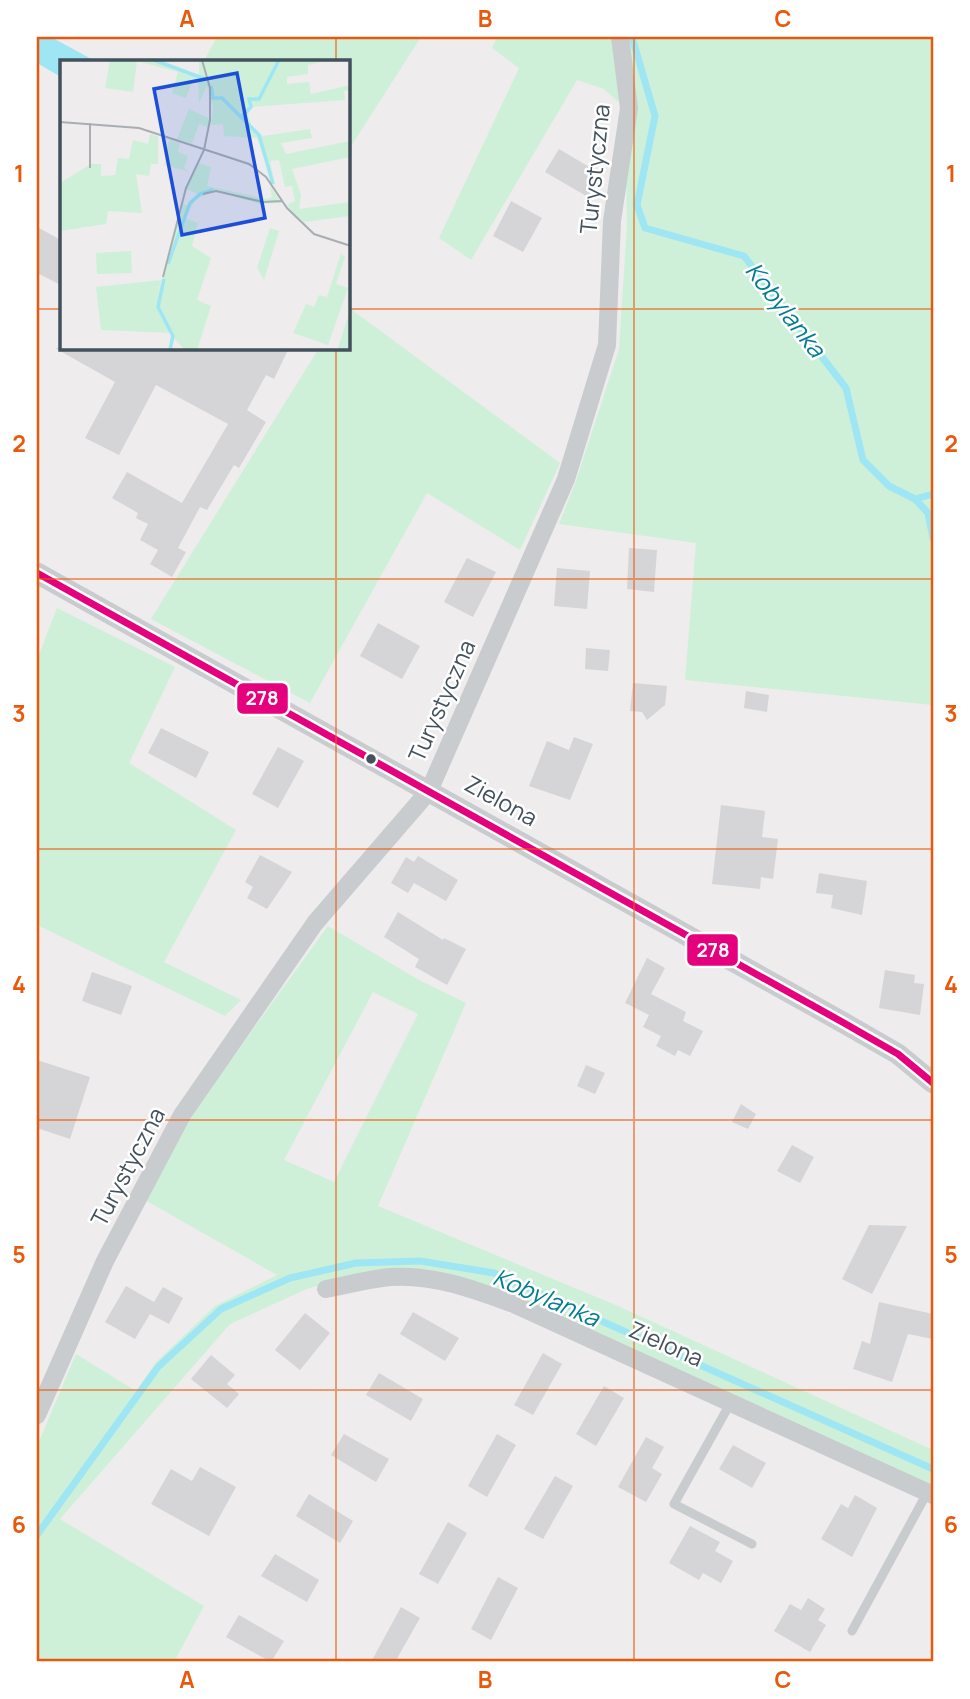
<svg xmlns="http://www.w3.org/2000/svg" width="970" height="1699" font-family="Manrope,sans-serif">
<rect width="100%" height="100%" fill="#eeeced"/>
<g fill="#cef0d9" fill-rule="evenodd">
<path d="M217,37h204l-73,114v-90h-144z"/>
<path d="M497,37h436v668l-248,-25 11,-137 -137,-19 17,-43 43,-132 8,-124 -1,-57 11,-66 -20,-1 -13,-12 -27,-9 -106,180 -32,-22 80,-170 -27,-20z"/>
<path d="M348,307l212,156 -40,87 -93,-57 -117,210 -159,-84 168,-271h29z"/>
<path d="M57,608l118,59 -46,96 107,67 -72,132 77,38 -16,16 -188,-91v-265z"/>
<path d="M328,926l91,54 47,23 -88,203 240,100 315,144v35l-122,-52 -166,-78 -170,-74 -64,-10 -77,10 -27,8 -77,35 -170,195 144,87 -30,56h-137v-216l39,-92 60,37 21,-30 58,-55 62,-31 -134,-76 42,-76zM373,992l45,22 -84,168 -50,-22z"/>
</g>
<path fill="#9ee6f3" d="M37,37h14l44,24h-34v16l-24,-14z"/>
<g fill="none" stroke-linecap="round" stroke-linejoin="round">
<g stroke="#9ee6f3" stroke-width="7">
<path d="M632,37l23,79 -18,89 8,23 99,28 102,132 17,72 26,26 26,13 13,14 5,25"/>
<path d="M915,499l18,-5"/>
<path d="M37,1535l121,-168 63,-58 69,-31 66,-15 64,-2 74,12 439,196"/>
</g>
</g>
<g fill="#d5d5d7">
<path d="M559,149l42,25 -13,23 -43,-25z"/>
<path d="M511,201l31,17 -19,34 -30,-16z"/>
<path d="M37,227l24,13v45l-24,-12z"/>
<path d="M55,348h234l-15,31 -8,-4 -19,35 19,12 -27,46 -5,-3 -27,45 -7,-3 -22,41 8,4 -14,25 -22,-13 8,-14 -18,-10 8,-16 -12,-6 2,-5 -26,-15 15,-26 55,31 46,-79 -72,-39 -37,70 -34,-17 30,-56z"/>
<path d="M629,548l28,2 -3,42 -27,-3z"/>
<path d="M467,558l29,14 -23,45 -29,-15z"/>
<path d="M557,568l33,3 -3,38 -33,-3z"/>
<path d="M378,623l42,23 -18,33 -42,-23z"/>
<path d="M586,648l24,2 -2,21 -23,-2z"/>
<path d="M633,683l34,3 -2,19 -18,15 -5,-8 -12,-1z"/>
<path d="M746,691l23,4 -2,17 -23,-4z"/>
<path d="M161,728l48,24 -13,26 -48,-25z"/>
<path d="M574,737l19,7 -23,56 -41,-14 18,-45 22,9z"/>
<path d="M278,747l26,14 -26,47 -26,-14z"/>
<path d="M721,805l44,6 -3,26 16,2 -5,40 -12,-2 -1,12 -48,-5z"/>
<path d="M260,855l32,17 -25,37 -20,-11 6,-11 -8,-5z"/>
<path d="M418,856l40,24 -12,21 -32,-18 -6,10 -17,-10 15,-26 8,5z"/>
<path d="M819,873l48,8 -5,34 -31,-7 2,-13 -17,-2z"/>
<path d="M398,912l45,28 1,-2 22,11 -19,36 -32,-18 4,-8 -35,-22z"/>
<path d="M647,958l18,10 -14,26 35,18 -3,9 20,10 -13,25 -12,-6 -3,6 -19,-10 5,-10 -18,-9 6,-12 -24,-12z"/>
<path d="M885,970l30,5 -1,8 10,1 -4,31 -41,-7z"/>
<path d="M92,972l40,14 -11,29 -39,-14z"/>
<path d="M37,1060l53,17 -20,62 -33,-11z"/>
<path d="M586,1065l19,8 -10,21 -18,-8z"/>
<path d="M741,1104l15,10 -8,15 -16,-7z"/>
<path d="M792,1145l22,12 -14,26 -23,-12z"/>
<path d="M869,1225l38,1 -35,68 -30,-15z"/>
<path d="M126,1286l28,16 9,-15 20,11 -14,26 -19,-10 -15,25 -30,-17z"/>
<path d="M879,1302l54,12v25l-25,-5 -16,48 -39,-13 9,-28 8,3z"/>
<path d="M413,1312l46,26 -14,23 -45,-27z"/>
<path d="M305,1313l25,20 -30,37 -25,-20z"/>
<path d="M543,1353l19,11 -29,51 -19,-10z"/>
<path d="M211,1355l24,20 -8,9 12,10 -12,14 -36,-29z"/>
<path d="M379,1373l44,26 -12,22 -45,-26z"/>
<path d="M604,1386l20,12 -28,48 -20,-12z"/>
<path d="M344,1434l45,25 -13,23 -45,-27z"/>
<path d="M497,1434l19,11 -29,52 -19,-11z"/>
<path d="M646,1437l18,10 -12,21 10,6 -16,28 -28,-15z"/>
<path d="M733,1445l33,18 -14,25 -33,-19z"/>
<path d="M200,1467l36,20 -27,49 -58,-32 20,-35 21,12z"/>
<path d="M555,1476l18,10 -30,53 -19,-10z"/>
<path d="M309,1494l44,27 -13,22 -44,-27z"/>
<path d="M855,1495l22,13 -25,49 -31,-18 20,-35 7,4z"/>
<path d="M448,1522l19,11 -29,51 -19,-10z"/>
<path d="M690,1526l30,16 -5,9 18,10 -12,22 -18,-10 -4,7 -30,-17z"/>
<path d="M275,1554l44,26 -12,22 -46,-26z"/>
<path d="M498,1577l20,11 -27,52 -20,-11z"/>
<path d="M808,1598l17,11 -7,11 8,5 -16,27 -36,-21 16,-27 11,6z"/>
<path d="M401,1607l19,11 -25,44h-24z"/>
<path d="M239,1615l45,26 -13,21 -45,-25z"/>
</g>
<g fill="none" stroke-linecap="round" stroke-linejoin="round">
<g stroke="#c8cccf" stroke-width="9">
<path d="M731,1402l-57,102 78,40"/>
<path d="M852,1631l75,-138"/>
</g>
<g stroke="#c8cccf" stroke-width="18">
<path d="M326,1289c21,-4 43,-10 64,-12 44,-3 86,13 126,28l417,190"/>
<path d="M37,1415l68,-154 77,-146 133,-192 114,-132 137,-312 41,-134 5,-124 17,-113 -9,-71"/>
</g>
<path stroke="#c8cccf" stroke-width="21" d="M37,573l807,450 54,31 35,29"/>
<g stroke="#fff" stroke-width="12">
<path id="bus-1" d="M37,573l807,450 54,31 35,29"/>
</g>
<use href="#bus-1" stroke="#e5007d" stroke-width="7"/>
</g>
<path fill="none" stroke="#e8590c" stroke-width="2" stroke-opacity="0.55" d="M336,37v24M634,37v1625M37,309h24M348,309h585M336,348v1314M37,579h896M37,849h896M37,1120h896M37,1390h896"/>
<circle fill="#42515b" stroke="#fff" stroke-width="2.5" cx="371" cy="759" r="6"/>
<g text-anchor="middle" stroke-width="5" stroke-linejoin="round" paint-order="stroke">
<g font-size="23" fill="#42515b" stroke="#fff">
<text transform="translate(595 169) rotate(-84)" y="8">Turystyczna</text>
<text transform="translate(442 701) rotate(-66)" y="8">Turystyczna</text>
<text transform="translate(501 801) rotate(29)" y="8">Zielona</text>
<text transform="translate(128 1167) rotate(-62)" y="8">Turystyczna</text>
<text transform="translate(666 1344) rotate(24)" y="8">Zielona</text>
</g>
<g font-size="24" font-style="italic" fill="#037c91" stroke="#fff">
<text transform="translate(785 310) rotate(52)" y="8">Kobylanka</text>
<text transform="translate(546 1298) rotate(23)" y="8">Kobylanka</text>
</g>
</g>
<g transform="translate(60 60)">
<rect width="290" height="290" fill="#eeeced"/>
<path d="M50,0h47l42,16v-16h132l-23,5v9l-21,3v7l22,-2 2,12 39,-9v5l-6,1 1,9 -93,7 -4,8 5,15 10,6 47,-7 2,9 -31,5 5,11 64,-13v16l-58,12 9,26 -2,14 51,-7v14l-46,6 -7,-5 -10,-12 8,-4 -3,-15 -7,1 -6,-27 -9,1 6,28 -19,-51 -33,-2 -1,-12 -12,1 2,-17 -6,-22 -8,17 -1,-22 -5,-2 -7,19 -14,-5 6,-21 -41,-11 -4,31 -28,-4zM129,49l21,10 -2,8 -9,-3 -7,20 -15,-5zM90,74l8,2v28h-7l-2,12 -13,-2 6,39 -34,-2 -2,13 -46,7v-48l31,-19h10v12l14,-1 3,-17 11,1 4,-19 15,4zM109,80l11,3 -2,9 10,4 -4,12 6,4 -26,-7zM138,103l13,4 -4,19 60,13 5,-2 -2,-11 11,17 -22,1 -43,-13 -20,8 -11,19 13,5 -6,23 19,12 -14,42 14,6 -14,44h-12l-11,-12 -5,12 2,-17 -70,-3 -5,-43 65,-7 -4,17 26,-93 6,2 9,-12 -12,-5zM210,168l9,3 -15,49 -7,-12zM71,191l1,22 -35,1 -1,-21zM281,193l4,4 -9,27 12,4 -20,57 -35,-12 13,-29 8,3 5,-12 8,2zM290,250v40h-6l-6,-2z" fill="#cef0d9"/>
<path fill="none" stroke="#9ee6f3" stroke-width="3.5" d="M94,0l51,19M151,26l2,12h9l37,37 14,49M182,56l9,-9 -2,-8h10l20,-39M108,204l22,-61 10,-9 13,-4M104,219l-6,28 15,29 -3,14"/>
<path fill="none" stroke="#a9aeb3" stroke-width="2" d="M0,62l79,6 110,36 17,13 21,31 27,26 37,12M30,108v-45M143,134l13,-3 47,11 19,-1M103,217l23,-89 18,-38 6,-30v-32l-8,-28"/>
<path fill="#1d4ed8" fill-opacity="0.15" stroke="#1d4ed8" stroke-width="3.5" d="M177,13l28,145 -83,17 -28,-146z"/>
<rect width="290" height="290" fill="none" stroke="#42515b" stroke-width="3.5"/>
</g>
<g stroke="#fff" stroke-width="2.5">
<rect x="236" y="682" width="53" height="33" rx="7" fill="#e5007d"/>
<rect x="686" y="933" width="53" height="34" rx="7" fill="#e5007d"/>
</g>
<g font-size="19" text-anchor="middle" font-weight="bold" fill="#fff">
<text x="262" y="705">278</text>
<text x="713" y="957">278</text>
</g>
<rect width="970" height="1699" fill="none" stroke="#ffffff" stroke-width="77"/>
<rect x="38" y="38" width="894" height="1622" fill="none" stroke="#e8590c" stroke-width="2.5"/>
<g font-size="23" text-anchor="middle" font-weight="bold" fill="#e8590c">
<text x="187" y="27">A</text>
<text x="485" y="27">B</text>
<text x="783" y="27">C</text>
<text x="19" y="182">1</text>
<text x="951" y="182">1</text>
<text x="19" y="452">2</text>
<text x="951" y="452">2</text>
<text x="19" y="722">3</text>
<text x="951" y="722">3</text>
<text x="19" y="993">4</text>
<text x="951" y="993">4</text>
<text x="19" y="1263">5</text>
<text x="951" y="1263">5</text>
<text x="19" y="1533">6</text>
<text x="951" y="1533">6</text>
<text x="187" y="1688">A</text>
<text x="485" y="1688">B</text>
<text x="783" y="1688">C</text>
</g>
</svg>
